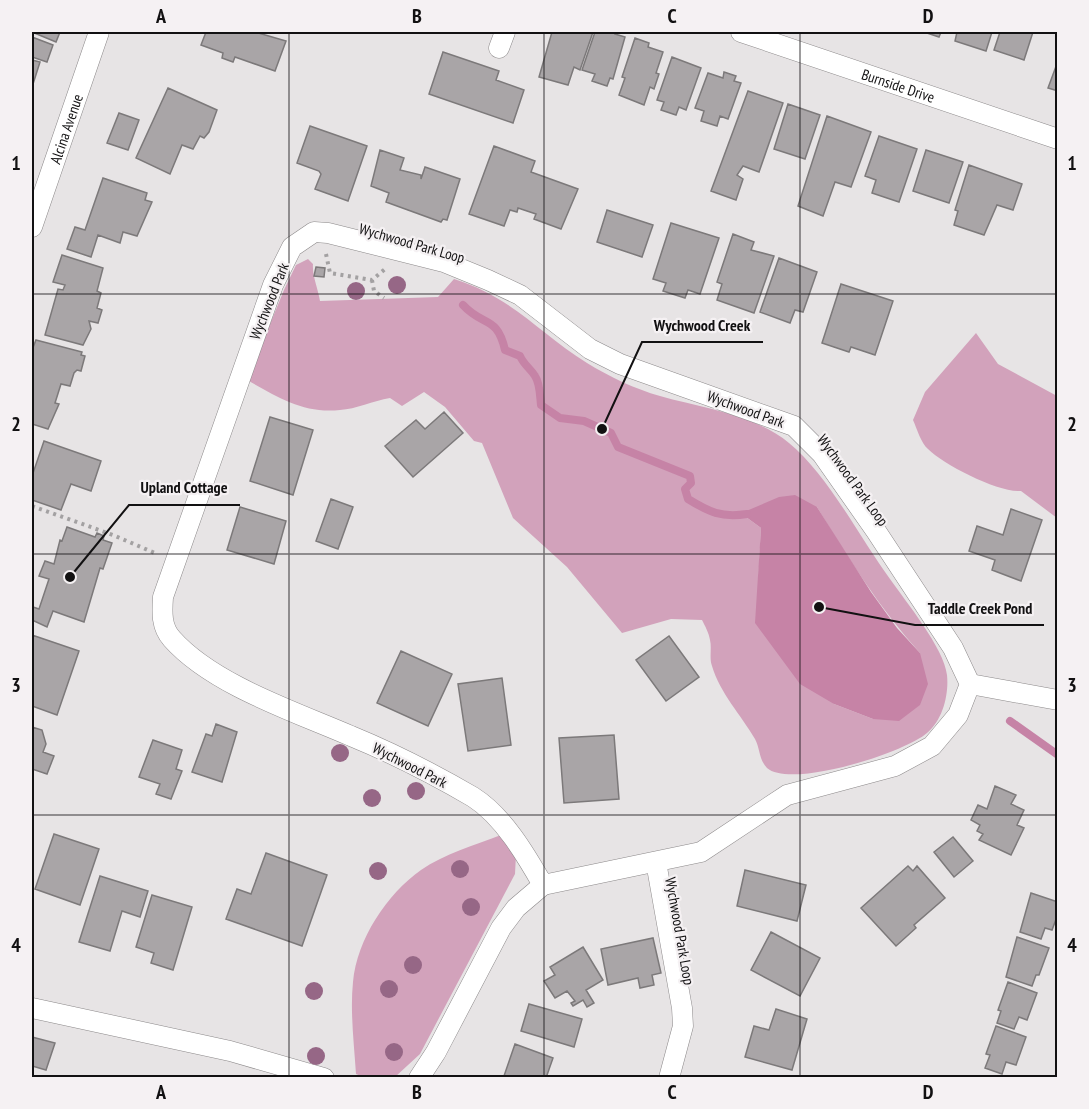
<svg xmlns="http://www.w3.org/2000/svg" width="1089" height="1109" viewBox="0 0 1089 1109" font-family="'PT Sans Narrow',sans-serif">
<style>
.green{fill:#d2a2bb;fill-rule:evenodd}
.water{fill:#c683a6}
.lines{fill:none;stroke-linecap:round;stroke-linejoin:round}
.stream{stroke:#c683a6;stroke-width:8}
.building{fill:#a9a5a7;stroke:#7c797a;stroke-width:1.5}
.street-casing{stroke:#8c898a;stroke-width:21}
.path{stroke:#a3a1a2;stroke-width:4;stroke-dasharray:3 4.5;stroke-linecap:butt}
.street{stroke:#fff;stroke-width:20}
.tree{fill:#966786}
.grid{fill:none;stroke:#121112;stroke-width:1.5;stroke-opacity:0.55}
.labels{text-anchor:middle;dominant-baseline:central;stroke-width:4.5;stroke-linejoin:round;paint-order:stroke}
.street-label{font-size:15px;fill:#121112;stroke:#f5f1f3}
.leader{fill:none;stroke:#121112;stroke-width:2}
.callout-dot{fill:#121112;stroke:#f5f1f3;stroke-width:2}
.callout-label{font-size:16px;text-anchor:middle;font-weight:bold;fill:#121112;stroke:#f5f1f3;stroke-width:4.5;stroke-linejoin:round;paint-order:stroke}
.neatline{fill:none;stroke:#121112;stroke-width:2}
.grid-label{font-size:20px;text-anchor:middle;font-weight:bold;fill:#121112}
</style>
<rect width="100%" height="100%" fill="#e7e4e5"/>
<!-- green -->
<path class="green" d="M308,259L313,264C312,276 318,288 320,301L438,297L454,279C512,297 539,333 587,363C610,377 635,389 660,396C702,408 754,414 789,443C828,475 860,538 890,579C906,602 944,648 947,675C949,694 943,720 927,733C904,753 791,789 767,768C759,760 760,748 755,739C741,715 720,693 712,666C709,658 712,648 710,640C709,633 705,626 702,620L671,619L622,633L567,567L513,518L482,443L474,441L445,407L424,392L402,406L390,398C373,401 356,409 340,410C304,414 277,397 247,380L284,290L296,265ZM817,507C848,558 880,609 920,653L873,719L834,704L758,585L761,528L746,517Z
M976,333L998,364L1057,396V518L1021,491C999,493 944,465 928,449C921,443 917,429 913,420L925,392Z
M501,835L516,854L515,874L420,1054L395,1077H363L356,1074C354,1043 350,1012 353,982C357,939 387,894 421,870C444,854 475,845 501,835Z"/>
<!-- water -->
<path class="water" d="M795,495L817,507L871,592L897,628L920,653L928,684L920,705L899,721L873,719L834,704L800,684L755,623L761,528L746,517L737,515L779,497Z"/>
<g class="lines">
<!-- stream -->
<path class="stream" d="M463,305C483,327 497,315 505,350L520,356C524,365 530,368 535,376C540,383 540,396 541,405L560,418L584,421L611,433L618,447L690,476L691,483L685,489L688,499C709,512 721,518 747,514
M1010,721L1058,755"/>
</g>
<!-- building -->
<path class="building" d="M32,32H60L56,42Z
M206,32H255L286,41L275,71L235,57L233,62L222,58L223,53L201,45Z
M552,32H593L580,70L574,67L568,85L539,77Z
M595,32H616L615,34L625,37L613,79L610,78L607,86L592,81L595,74L582,70Z
M924,32H941L939,37Z
M957,32H992L986,51L955,41Z
M1000,32H1033L1024,60L994,50Z
M32,37L53,45L47,62L32,57Z
M635,38L649,43L648,47L663,52L656,73L659,74L654,89L650,87L644,105L619,95L625,78L622,77Z
M443,52L499,71L496,80L524,90L513,123L429,94Z
M672,57L701,68L686,110L679,107L676,115L661,110L664,102L657,100Z
M32,60L40,62L33,84L32,83Z
M1058,61V91L1048,88Z
M724,72L736,76L734,81L741,83L728,119L720,116L717,126L701,121L704,111L695,108L708,73L723,78Z
M168,88L217,110L209,132L204,138L200,136L193,149L182,145L170,174L136,158Z
M748,91L783,103L759,172L743,166L737,175L743,179L736,200L711,191Z
M788,104L820,115L805,159L774,149Z
M119,113L139,120L128,150L107,143Z
M827,116L871,132L851,187L835,182L823,216L798,206Z
M310,126L367,146L348,201L315,189L321,174L319,171L297,163Z
M879,136L917,149L899,202L872,193L876,180L865,176Z
M494,146L535,161L531,172L578,189L561,229L534,219L536,214L518,208L517,212L510,210L504,226L469,214Z
M380,150L404,158L400,170L421,175V179L425,167L460,179L447,220L443,219L441,222L386,202L389,193L371,186Z
M926,150L963,162L949,203L913,191Z
M969,165L1022,184L1013,210L997,205L984,235L954,225L958,211L955,210Z
M103,178L147,193L145,200L152,202L137,236L123,232L120,243L98,235L91,257L67,249L75,227L85,230Z
M607,210L653,225L642,257L597,242Z
M671,223L719,238L700,294L688,290L685,298L663,291L666,283L653,279Z
M733,234L754,242L751,250L774,256L754,313L717,300L722,284L717,282Z
M62,255L103,268L97,291L101,293L97,308L102,310L98,323L89,321L91,329L83,345L45,335L58,289L63,290L65,285L53,282Z
M779,258L817,272L803,312L795,310L790,323L760,312Z
M316,267L325,268L324,277L314,276Z
M841,284L893,301L875,355L851,347L849,352L822,343Z
M36,340L82,352L81,355L85,356L81,371L77,370L74,373L70,386L61,384L55,403L59,404L48,429L32,424V350Z
M444,412L463,433L413,477L385,446L416,420L425,429Z
M270,417L313,430L293,495L250,481Z
M44,441L101,461L91,491L71,484L61,510L32,500V476Z
M331,499L353,507L338,549L316,541Z
M240,507L286,521L274,564L227,550Z
M1011,509L1042,520L1021,581L992,570L995,560L969,551L977,526L1003,535Z
M67,527L95,537L97,533L104,536L103,540L112,543L103,569L100,568L84,622L53,611L47,627L32,620V612L33,607L39,609L49,579L39,576L45,561L54,564L60,540L62,541Z
M32,635L79,651L57,715L32,706Z
M669,636L699,677L666,701L636,660Z
M401,651L452,674L428,726L377,703Z
M502,678L511,745L468,751L458,684Z
M216,724L237,732L222,782L192,772L206,734L212,736Z
M32,727L42,730L46,744L43,752L54,756L47,774L32,769Z
M614,735L619,799L564,803L559,738Z
M153,740L182,750L176,769L182,771L171,799L156,794L160,784L139,777Z
M995,786L1016,795L1011,804L1024,810L1017,825L1024,828L1011,855L979,840L983,834L977,831L980,825L971,820L978,805L987,809Z
M54,834L99,849L80,905L35,889Z
M953,837L973,861L954,877L934,852Z
M266,853L327,875L302,946L226,919L237,889L251,894Z
M908,866L913,871L917,866L945,898L914,925L916,928L896,946L861,908Z
M745,870L806,885L797,921L737,906Z
M100,876L148,891L140,917L122,911L110,951L79,942Z
M1031,893L1058,902V914L1052,930L1045,928L1041,939L1020,932Z
M152,895L192,907L173,970L151,963L154,953L136,947Z
M771,932L820,958L800,996L751,970Z
M1017,937L1049,948L1039,975H1036L1032,986L1006,977Z
M653,938L661,973L652,975L654,985L640,988L638,978L608,985L601,949Z
M583,947L603,980L586,990L594,1003L587,1007L583,1000L573,1006L571,1003L575,1001L567,991L555,998L544,981L555,975L550,967Z
M1008,982L1037,993L1027,1020L1019,1017L1014,1029L997,1023L1001,1011L998,1010Z
M529,1004L582,1019L574,1047L521,1031Z
M776,1009L807,1019L792,1070L745,1057L754,1026L769,1030Z
M996,1026L1026,1037L1016,1065L1006,1062L1002,1074L985,1068L990,1055L986,1054Z
M32,1037L55,1043L46,1070L32,1066Z
M515,1044L553,1058L546,1078L504,1076Z"/>
<g class="lines">
<defs>
<g id="street">
<path id="s1" d="M741,32L1058,139"/>
<path d="M499,48L505,32"/>
<path id="s2" d="M32,227L99,32"/>
<path d="M314,232L328,233L444,262L488,280L520,295L590,349L620,364L794,426L822,454L876,531L953,648L970,684L958,715L932,746L895,766L787,795L701,852L543,885C526,855 503,816 473,797C437,776 390,752 351,736C296,712 213,685 172,639C161,627 162,612 163,597L273,285L292,247Z"/>
<path d="M970,684L1058,700"/>
<path d="M656,862L682,1008L683,1026L669,1078"/>
<path d="M32,1008L230,1051L324,1078"/>
<path d="M419,1078L436,1052L501,928L516,908L543,885"/>
</g>
</defs>
<!-- street casing -->
<use href="#street" class="street-casing"/>
<!-- path -->
<path class="path" d="M326,254L330,273L372,280L385,269
M372,280L374,291L384,298
M32,506L113,535L157,554"/>
<!-- street -->
<use href="#street" class="street"/>
</g>
<!-- trees -->
<g class="tree">
<circle cx="397" cy="285" r="9"/>
<circle cx="356" cy="291" r="9"/>
<circle cx="340" cy="753" r="9"/>
<circle cx="416" cy="791" r="9"/>
<circle cx="372" cy="798" r="9"/>
<circle cx="460" cy="869" r="9"/>
<circle cx="378" cy="871" r="9"/>
<circle cx="471" cy="907" r="9"/>
<circle cx="413" cy="965" r="9"/>
<circle cx="389" cy="989" r="9"/>
<circle cx="314" cy="991" r="9"/>
<circle cx="394" cy="1052" r="9"/>
<circle cx="316" cy="1056" r="9"/>
</g>
<!-- grid -->
<path class="grid" d="M289,32V1078M544,32V1078M800,32V1078M32,294H1058M32,554H1058M32,815H1058"/>
<g class="labels">
<!-- street labels -->
<g class="street-label">
<text stroke="none"><textPath href="#s1" startOffset="166">Burnside Drive</textPath></text>
<text stroke="none"><textPath href="#s2" startOffset="104">Alcina Avenue</textPath></text>
<text transform="translate(412 243) rotate(16)">Wychwood Park Loop</text>
<text transform="translate(269 301) rotate(-68)">Wychwood Park</text>
<text transform="translate(746 409) rotate(20)">Wychwood Park</text>
<text transform="translate(853 480) rotate(54)">Wychwood Park Loop</text>
<text transform="translate(410 765) rotate(27)">Wychwood Park</text>
<text transform="translate(680 931) rotate(80)">Wychwood Park Loop</text>
</g>
</g>
<!-- callouts -->
<path class="leader" d="M602 429L642 342H763M70 577L129 505H240M819 607L915 625H1044"/>
<g class="callout-dot">
<circle cx="602" cy="429" r="6"/>
<circle cx="70" cy="577" r="6"/>
<circle cx="819" cy="607" r="6"/>
</g>
<g class="callout-label">
<text x="702" y="331">Wychwood Creek</text>
<text x="184" y="493">Upland Cottage</text>
<text x="980" y="614">Taddle Creek Pond</text>
</g>
<!-- border -->
<rect width="1089" height="1109" fill="none" stroke="#f5f1f3" stroke-width="66"/>
<rect x="33" y="33" width="1023" height="1043" class="neatline"/>
<g class="grid-label">
<text x="161" y="23">A</text>
<text x="417" y="23">B</text>
<text x="672" y="23">C</text>
<text x="928" y="23">D</text>
<text x="16" y="170">1</text>
<text x="1072" y="170">1</text>
<text x="16" y="431">2</text>
<text x="1072" y="431">2</text>
<text x="16" y="692">3</text>
<text x="1072" y="692">3</text>
<text x="16" y="952">4</text>
<text x="1072" y="952">4</text>
<text x="161" y="1099">A</text>
<text x="417" y="1099">B</text>
<text x="672" y="1099">C</text>
<text x="928" y="1099">D</text>
</g>
</svg>
